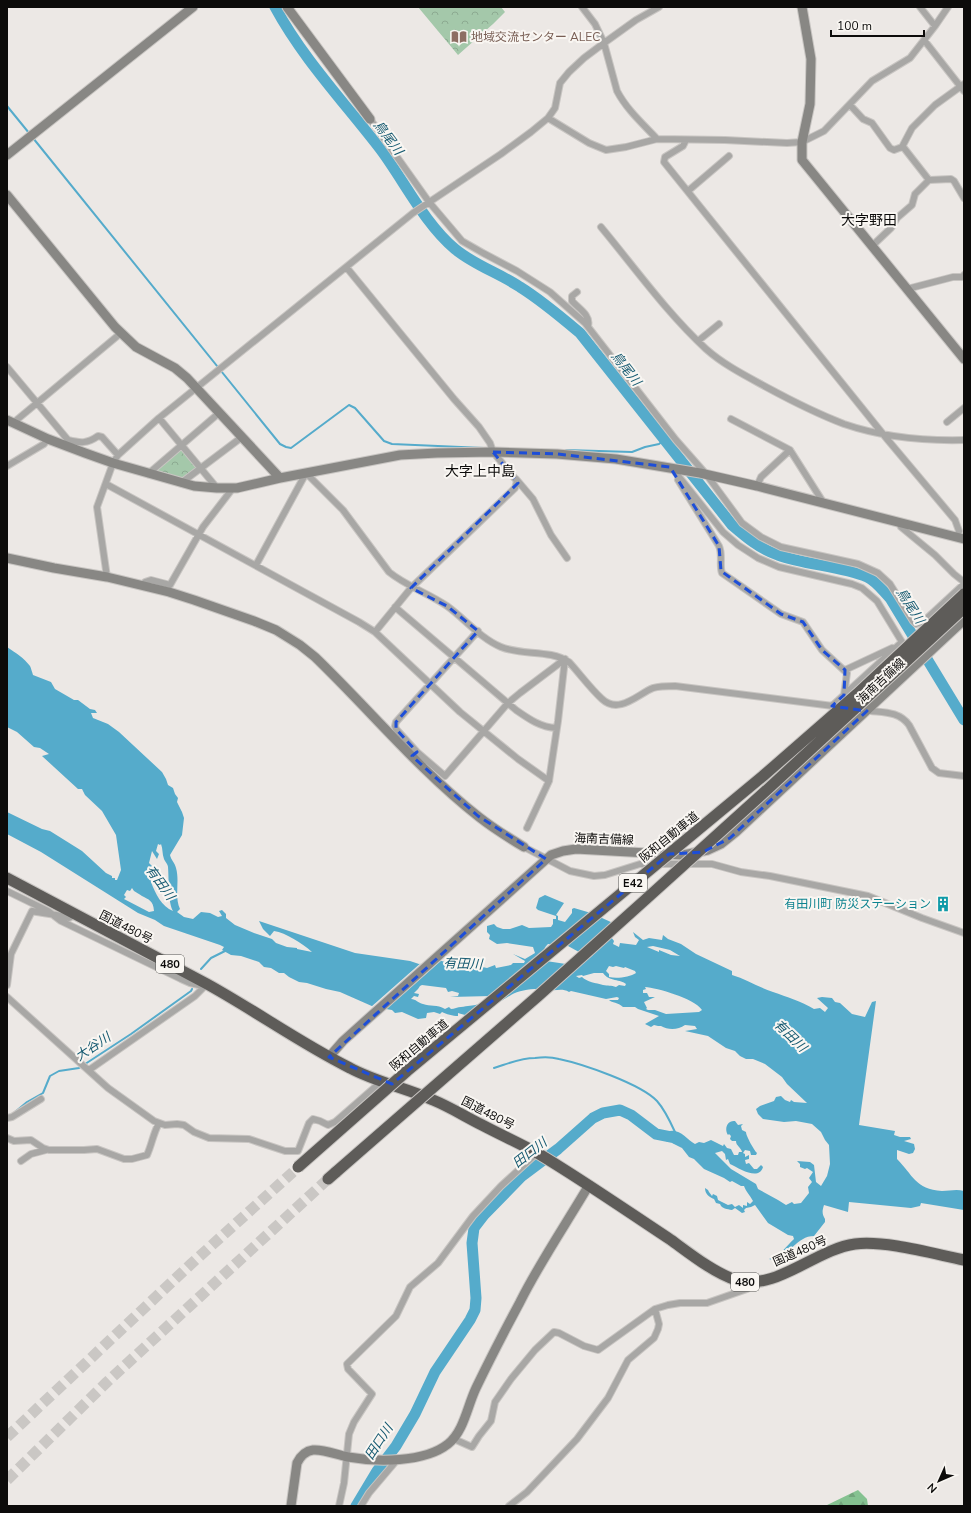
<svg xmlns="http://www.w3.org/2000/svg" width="971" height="1513" viewBox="0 0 971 1513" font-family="'Nunito Sans','Noto Sans JP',sans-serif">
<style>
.forest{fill:url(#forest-firs)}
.park{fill:url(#park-crowns)}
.water{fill:#55abcb;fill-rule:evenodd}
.pier{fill:#ece8e5}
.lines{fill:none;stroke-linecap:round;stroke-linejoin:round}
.stream{stroke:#55abcb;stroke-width:2}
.river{stroke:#55abcb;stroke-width:11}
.highway-tunnel{stroke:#cac7c4;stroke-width:11;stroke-dasharray:11 5.5;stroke-linecap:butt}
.street-casing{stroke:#c8c5c2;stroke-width:8}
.secondary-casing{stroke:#c8c5c2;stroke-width:11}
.highway-casing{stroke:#c8c5c2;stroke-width:13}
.street{stroke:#a8a7a5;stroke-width:6}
.secondary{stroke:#888784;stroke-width:9}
.highway{stroke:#5e5c59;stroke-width:11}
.highway-bridge-casing{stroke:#c8c5c2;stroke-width:13;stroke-linecap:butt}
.highway-bridge{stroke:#5e5c59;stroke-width:11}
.marked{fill:none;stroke:#1d4ed8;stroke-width:3;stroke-dasharray:8 5;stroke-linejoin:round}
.labels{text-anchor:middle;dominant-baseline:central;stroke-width:4;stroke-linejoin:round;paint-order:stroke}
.shield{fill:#f9f6f2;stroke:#535250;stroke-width:1}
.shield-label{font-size:11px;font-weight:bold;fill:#0c0b0a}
.education-label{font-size:12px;fill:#785e54;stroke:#f9f6f2;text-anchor:start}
.street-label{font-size:12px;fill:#0c0b0a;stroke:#f9f6f2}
.culture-label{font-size:12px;fill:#0d838f;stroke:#f9f6f2;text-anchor:end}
.water-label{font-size:13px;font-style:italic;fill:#165a71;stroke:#f9f6f2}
.quarter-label{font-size:14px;fill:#0c0b0a;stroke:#f9f6f2}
</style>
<defs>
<pattern id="forest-firs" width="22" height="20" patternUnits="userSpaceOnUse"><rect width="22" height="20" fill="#85c291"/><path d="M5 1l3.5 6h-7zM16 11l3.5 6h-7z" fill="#72a57c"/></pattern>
<pattern id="park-crowns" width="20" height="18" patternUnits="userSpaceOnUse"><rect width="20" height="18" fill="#a4c8aa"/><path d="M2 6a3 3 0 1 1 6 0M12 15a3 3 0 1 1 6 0" fill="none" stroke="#8caa91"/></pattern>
</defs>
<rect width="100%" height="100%" fill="#ece8e5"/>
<!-- forest -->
<path class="forest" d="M858,1490L867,1499L868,1506H825Z"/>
<!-- park -->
<path class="park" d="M418,7H501L505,12L493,24L458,55Z
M181,447L198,468L181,481L152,473Z"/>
<!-- water -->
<path class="water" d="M7,647C16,653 24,658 30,666C31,668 32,672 33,675L51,682L55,689L74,700H78L90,709L95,710L97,713H91L93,718L108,724L119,732L162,772L166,779L168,785L173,788L175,794L178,798L177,802L182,812L184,818L182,835L170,855C171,860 175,863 176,868C180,882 174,896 180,909L177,912L184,917L193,919L201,912L210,913L218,917L222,916L219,911L222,910L226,914V918L235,925L254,933L272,939L276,943L287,947L297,948V949L312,952C302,943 286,933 274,931L270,936L263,929L259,921L355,953L410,961L419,964L438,960L456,965L460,969L478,966L487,968L495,965L496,968L511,965L513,963H524L525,961L513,954L525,959L535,953L533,947L507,943L497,944L489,939L490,935L487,932V926L494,924L497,927L503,929H510L522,925L529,928L551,927L553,924V919H556V916L538,910L536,908L539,898L545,895L564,903L556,915L558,916V920L565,922L572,913V909L574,908L591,913L613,923L611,937L614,941L613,944L619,947L620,943L636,945L639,940L635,937L633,932L643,940L649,938L662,940L663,935L668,939L681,944L696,954L732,971V975C746,979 758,987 773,992C787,997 801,1001 814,1009L820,1008L825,1012L828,1008L817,998L822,997L832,998L835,1002L840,1003L852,1014L865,1017L872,1002L876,1001L859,1125L895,1131L894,1135L900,1137H910L911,1139L904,1141L914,1144L915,1149L913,1153L909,1154L897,1150V1159C913,1175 915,1189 942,1191C950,1191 956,1189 964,1191V1210L921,1203L920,1206L911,1208L849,1202L848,1212L824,1205C822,1211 822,1214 825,1219V1222L814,1236C797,1236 789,1256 773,1260L769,1259C781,1256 786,1246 794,1239L793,1236L788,1235L768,1223L755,1205L751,1207L746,1208L744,1210L745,1212L742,1213L735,1208L732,1210C727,1209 722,1209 720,1204L716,1203L714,1199C709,1197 705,1194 705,1188L708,1190L709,1192L712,1196L713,1194L717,1196L718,1200L728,1205L732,1204L735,1207L739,1205L743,1208V1205L747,1206V1202L750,1204L753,1201C750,1195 746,1192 744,1186H741L732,1181L730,1182L724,1178L704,1169L694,1159L689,1157L682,1148L672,1143L673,1140H671L668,1142L660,1138C662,1134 663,1134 667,1132C679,1127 686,1139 695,1144L699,1142L704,1143L711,1140L723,1146L724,1144L727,1148L731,1149L734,1155H738L739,1152H742C741,1147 736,1146 736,1141H732L730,1139L731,1136L729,1134L728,1135C724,1129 727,1120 735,1121L738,1125L743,1124L741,1126L742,1130L746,1132C746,1136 754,1150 757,1153L756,1155H751L750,1151L745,1150L743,1153L745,1154V1157L749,1155V1159L745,1160L746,1164L749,1163L754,1169H757L761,1165L763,1167C759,1181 740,1169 730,1164L728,1159L726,1160L725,1154L722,1151L715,1153L731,1169L756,1184L758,1189L778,1200L786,1205L792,1202L794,1204L801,1203L809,1193L808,1187L812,1182L809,1178L813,1172L807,1168L805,1169L800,1167V1164L797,1161L810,1162L814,1165L816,1182L821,1186L827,1176L830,1164L829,1145L825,1140L821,1132L812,1124L796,1121L784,1122L763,1119L758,1114L756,1109L760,1106L774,1101L776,1097L781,1096L785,1100L790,1102L791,1100L794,1102L807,1103L787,1084L782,1077L765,1064L753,1059H746L740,1056L735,1051L726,1048L708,1036L685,1031L697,1029L695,1026L685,1025C678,1030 668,1030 661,1026H658L654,1025L651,1027L645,1024L659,1016L638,1009L635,1007H623C618,1002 612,1003 609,1000H618L619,998L617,997L606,999L571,991L569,992C562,988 557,991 550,990C538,988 521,989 511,995C499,1002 486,1012 473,1015C468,1017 462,1014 458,1013V1016C453,1016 446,1014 442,1012L440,1014L434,1012L427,1013L426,1018L418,1019L402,1012L395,1013L392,1010L374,1007L340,992L326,989L307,983L299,982L289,977L284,973H279L271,968L264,967L259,962L241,956L231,955L222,950L224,947L220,945L164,926L155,920L138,913L41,852L7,834V812L42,829L50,831L82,851L106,873L112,876V878H115V880H117L121,870L116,835L102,811L85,795L82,789H78L42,756L49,754L40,748L34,747L17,732L7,727ZM158,844L160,845L161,844C163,849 162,854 164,859C165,862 168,864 168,867C169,879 168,903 173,911C162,907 155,893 151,882L153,877L151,867L152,866L149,863L152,851L157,859L159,854L156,851ZM132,888L134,891C136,892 139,894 142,896C149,900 153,900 154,911L149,912L124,899L126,897L124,895L127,890L130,891ZM548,944L568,946L579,952L593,955L588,959L582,958L566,964L546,961C544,954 542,949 548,944ZM653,946L670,950L680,956L671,955L659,950V952L647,947ZM609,966L613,967L616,966L624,968L625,967L635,971L636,973C630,977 617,979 609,977V974L606,971ZM594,973H603C609,982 621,979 626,984L625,986L619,985L616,987C611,985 608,986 603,985C596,983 587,982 582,977L579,978L576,976L582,975L583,976ZM422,985L446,988L448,992L452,991L459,993L458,996L450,997L491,996C480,1006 475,1005 461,1007C458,1007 454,1009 451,1009L449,1007L445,1009C437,1004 430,1007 423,1004C418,1003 416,999 411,999L414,996L418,997L419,994L414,993L418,989L420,986ZM645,987C657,988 694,998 702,1010L699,1012L666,1014L655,1010H648L646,1009L647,1008L644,1002L655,997H649L647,993H643V990L646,989Z"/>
<!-- pier -->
<path class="pier" d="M437,958L443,959L384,1011L371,1007L422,962Z"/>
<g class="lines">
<!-- stream -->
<path class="stream" d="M7,106L29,133
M33,138L280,444L286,447L291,448L349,405L355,408L384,441L392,444L484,448
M566,450L632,452L645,447L659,444L664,440
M201,969L211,958L225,951
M494,1068C507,1064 520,1058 535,1058C542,1057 552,1057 559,1059C583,1064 641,1084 657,1101C665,1110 670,1121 675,1132
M15,1112L27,1102L43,1093L50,1076L59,1071L79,1068L131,1034L191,991L192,989"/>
<!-- river -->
<path class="river" d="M275,7C303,59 345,103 381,150C404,181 425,224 455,249C474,265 499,273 520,287C541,300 561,317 580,333L732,525C746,537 760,549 778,555C805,565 841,566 867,577C876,581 883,591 890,598L964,720
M356,1506L377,1471L396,1446L415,1414L435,1372L470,1320L475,1310L476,1298L472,1243L474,1228L484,1215L522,1176L558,1149L593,1118L603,1113L620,1110L631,1115L656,1134L676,1138"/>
<!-- highway-tunnel -->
<path class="highway-tunnel" d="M7,1437L191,1264L293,1172
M7,1480L107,1382L328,1179"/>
<defs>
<path id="street" d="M582,7L595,24L604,43L617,91C627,110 643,124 657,139
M920,7L935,26
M924,40L964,91
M850,105L863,119L872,123L890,148L894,150L902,147L904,148L929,180L951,179L954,181L964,198
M548,118L589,143L606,150L626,147L657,139L725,140L787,143L802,142L824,131L872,81L910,58L935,26L948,7
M370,119L429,202L462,241L483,253L517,271L550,292L585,323L676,440L706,474L742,523L761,537L781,547L858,564L878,573L890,584L913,621L916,624L924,621L964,584
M686,140L683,146L665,157L664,162L887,439L955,520L959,531L957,537
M902,147L912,128L935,105L964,84
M688,191L729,156
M601,227C635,268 667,313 706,349C724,365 746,376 768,388C792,401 818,414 844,424C882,437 924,441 964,440
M872,246L891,228L897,218L912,205L915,194L929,180
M347,268L454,399L479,427L490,443L493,452L517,481L515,488L411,588L375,632
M907,289L953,277H962L964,275
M577,292L572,296V301C578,308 591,315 588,326
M698,341L719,324
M7,367L68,440
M159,418L217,488
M731,419L790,450L823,502
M947,422L964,408
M13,423L121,333
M67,442L68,440C80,443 87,444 98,436L102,437L118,455
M7,466L44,444L48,439
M672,468L723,532L738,545L758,558L779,567L852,584L862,588L877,601L902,642L832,706
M148,474L219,413
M516,479L533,499L551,535L567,558
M678,480L719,546C723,555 719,566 722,573L781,614L803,622L822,650L847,673L844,695
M181,483L242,437
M106,484L359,622L375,632L460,712L518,759L549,781
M757,486L761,477L790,450
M899,522L901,527L935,555L954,574L964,582
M256,565L306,473L343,510L389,572C406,586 428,593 447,606C465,619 480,638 501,647C523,656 549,649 569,662C580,674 590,688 602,699C619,715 638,694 653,688C660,686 668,686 675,686L841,707
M107,577L97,507L113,463L118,455L159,418L413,213L501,154L531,132L548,118L555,108L560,83L569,72L584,58L604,43L636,20L659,7
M144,586L145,582L151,580L170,585L203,527L233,488
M395,607L516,710C529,719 540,727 556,728
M845,670L892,648
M864,710C881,713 898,710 909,725L932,768L939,773L964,776
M417,752L396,729L395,726L396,722L478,631
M412,756L417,752L445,776L508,703L520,693L565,659
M527,828L549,781L558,721L565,659
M524,847L570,871L594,876L605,875L640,864H712L741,872L770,876L868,896L922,918L964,933
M7,891L48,911L61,921L181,979L190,983L203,986
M7,985L11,954L32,911C45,914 57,914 69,918L74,915
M7,997L108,1088L154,1121L165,1125L177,1124L184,1125L194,1132L209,1138L249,1139L285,1151H298L309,1123L313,1119L320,1121L328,1125L335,1122L382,1081
M89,1070L195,996L206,985
M7,1118L12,1117L41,1099
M7,1138L14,1141L31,1140L43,1148L49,1150H84L97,1149L124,1159H132L147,1155C152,1144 153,1134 159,1123
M21,1161L31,1154L46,1150
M454,1439L472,1447L479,1436L491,1421L495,1402L511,1379L535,1350L554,1332L559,1333L584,1346L598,1350L655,1309L668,1305L680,1303H707L747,1289L751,1283
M339,1506L344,1483L349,1434L354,1422L372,1394L348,1369L347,1364L396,1316L410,1287L438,1263L473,1216L501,1186L537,1153
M361,1506L369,1493L397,1460
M509,1506L527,1492L577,1439L608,1398L628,1360L654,1338L658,1329L659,1324L655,1309"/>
<path id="secondary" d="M287,7L370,119
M802,7L811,59L810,104L802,142V160L964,359
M7,155L193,7
M7,195L115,327L136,347L175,368L187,378L280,478
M7,420L48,439L85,453L113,463L194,486L217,488H237L280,478L400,455L437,453L493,452L557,454L616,459L700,473L757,486L964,539
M7,558L54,568L107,577L169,592L194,600L254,621L276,630L300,645L315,657C370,710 419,770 479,817C493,828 509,838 524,847
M329,1057L343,1041L551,855L563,851L576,849L683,855L708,850L721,844L736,832L964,620
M291,1506L297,1463C300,1457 305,1451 313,1450C324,1449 337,1455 348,1457C376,1462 424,1463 448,1444C464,1431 467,1407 476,1388C490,1359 505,1330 520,1302C540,1262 566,1224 589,1185"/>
<path id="highway" d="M7,878L207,984C256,1011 300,1043 350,1068C376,1082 406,1088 433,1100C450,1107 466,1117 482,1125C501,1135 521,1144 539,1154C584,1181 627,1211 671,1240C689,1253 714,1273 736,1280C775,1292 816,1249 855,1244C885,1240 934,1254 964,1260
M328,1179L336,1172"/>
</defs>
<!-- street casing -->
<use href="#street" class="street-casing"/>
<!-- secondary casing -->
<use href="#secondary" class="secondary-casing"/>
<!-- highway casing -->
<use href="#highway" class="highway-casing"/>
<!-- street -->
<use href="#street" class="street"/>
<!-- secondary -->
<use href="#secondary" class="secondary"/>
<!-- highway -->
<use href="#highway" class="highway"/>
<defs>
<path id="highway-bridge" d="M298,1167L407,1071L763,776L857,694L964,594
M336,1172L538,996L645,900L769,788L964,608"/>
</defs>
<!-- highway-bridge casing -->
<use href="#highway-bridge" class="highway-bridge-casing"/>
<!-- highway-bridge -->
<use href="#highway-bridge" class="highway-bridge"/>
</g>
<!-- marked area -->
<path class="marked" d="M493,452L557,454L670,467L719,546L721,571L781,614L803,622L822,650L845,670L844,695L832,706L867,711L730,838L703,852L669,854L392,1084L329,1057L546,859L478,816L412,756L417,752L396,729V722L478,631L447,606L411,588L518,483Z"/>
<!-- icons -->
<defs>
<symbol id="library-bare" viewBox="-9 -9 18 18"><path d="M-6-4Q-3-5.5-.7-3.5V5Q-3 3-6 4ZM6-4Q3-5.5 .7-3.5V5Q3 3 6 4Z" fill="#8d6e63" stroke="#f9f6f2" stroke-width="2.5" paint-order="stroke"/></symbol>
<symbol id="building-bare" viewBox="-9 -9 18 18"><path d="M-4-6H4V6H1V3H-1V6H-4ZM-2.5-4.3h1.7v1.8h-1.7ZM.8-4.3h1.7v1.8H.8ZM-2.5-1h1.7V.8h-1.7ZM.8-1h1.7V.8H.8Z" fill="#0f9aa8" stroke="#f9f6f2" stroke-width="2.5" paint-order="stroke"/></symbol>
</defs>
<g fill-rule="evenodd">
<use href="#library-bare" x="448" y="26" width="22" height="22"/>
<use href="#building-bare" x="932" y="893" width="22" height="22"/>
</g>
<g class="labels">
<!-- shield labels -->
<g class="shield">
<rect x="619" y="874" width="28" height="18" rx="3"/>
<rect x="156" y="955" width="28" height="18" rx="3"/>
<rect x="731" y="1273" width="28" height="18" rx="3"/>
</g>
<g class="shield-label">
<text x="633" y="883">E42</text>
<text x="170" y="964">480</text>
<text x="745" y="1282">480</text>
</g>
<!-- education labels -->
<g class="education-label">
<text x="471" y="37">地域交流センター ALEC</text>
</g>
<!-- street labels -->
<g class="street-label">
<text transform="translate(881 681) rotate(-43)">海南吉備線</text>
<text transform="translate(669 837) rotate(-39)">阪和自動車道</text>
<text transform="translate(604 839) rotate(2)">海南吉備線</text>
<text transform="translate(126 927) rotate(27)">国道480号</text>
<text transform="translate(419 1045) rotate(-40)">阪和自動車道</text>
<text transform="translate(488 1113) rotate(27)">国道480号</text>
<text transform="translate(800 1251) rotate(-24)">国道480号</text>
</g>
<!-- culture labels -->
<g class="culture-label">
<text x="931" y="904">有田川町 防災ステーション</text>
</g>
<!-- water labels -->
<g class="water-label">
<text transform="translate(388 138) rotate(53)">鳥尾川</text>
<text transform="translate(626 369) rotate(52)">鳥尾川</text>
<text transform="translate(910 606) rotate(57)">鳥尾川</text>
<text transform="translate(160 883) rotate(54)">有田川</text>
<text transform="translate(463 964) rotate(2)">有田川</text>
<text transform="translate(790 1036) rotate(44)">有田川</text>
<text transform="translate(93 1047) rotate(-34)">大谷川</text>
<text transform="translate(530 1153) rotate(-38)">田口川</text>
<text transform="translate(379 1442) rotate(-57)">田口川</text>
</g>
<!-- quarter labels -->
<g class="quarter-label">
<text x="869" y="220">大字野田</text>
<text x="480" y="471">大字上中島</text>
</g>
</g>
<!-- border -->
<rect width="971" height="1513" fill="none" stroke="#0c0b0a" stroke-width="16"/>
<!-- north arrow -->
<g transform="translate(939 1481) rotate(225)" stroke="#f9f6f2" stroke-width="3" paint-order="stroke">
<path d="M0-3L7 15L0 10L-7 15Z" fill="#0c0b0a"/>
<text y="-6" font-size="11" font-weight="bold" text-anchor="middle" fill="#0c0b0a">N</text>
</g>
<!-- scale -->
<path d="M831 30v6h93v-6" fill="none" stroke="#0c0b0a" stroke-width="2"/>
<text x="837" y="30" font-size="12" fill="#0c0b0a" stroke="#f9f6f2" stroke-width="3" paint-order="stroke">100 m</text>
</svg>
